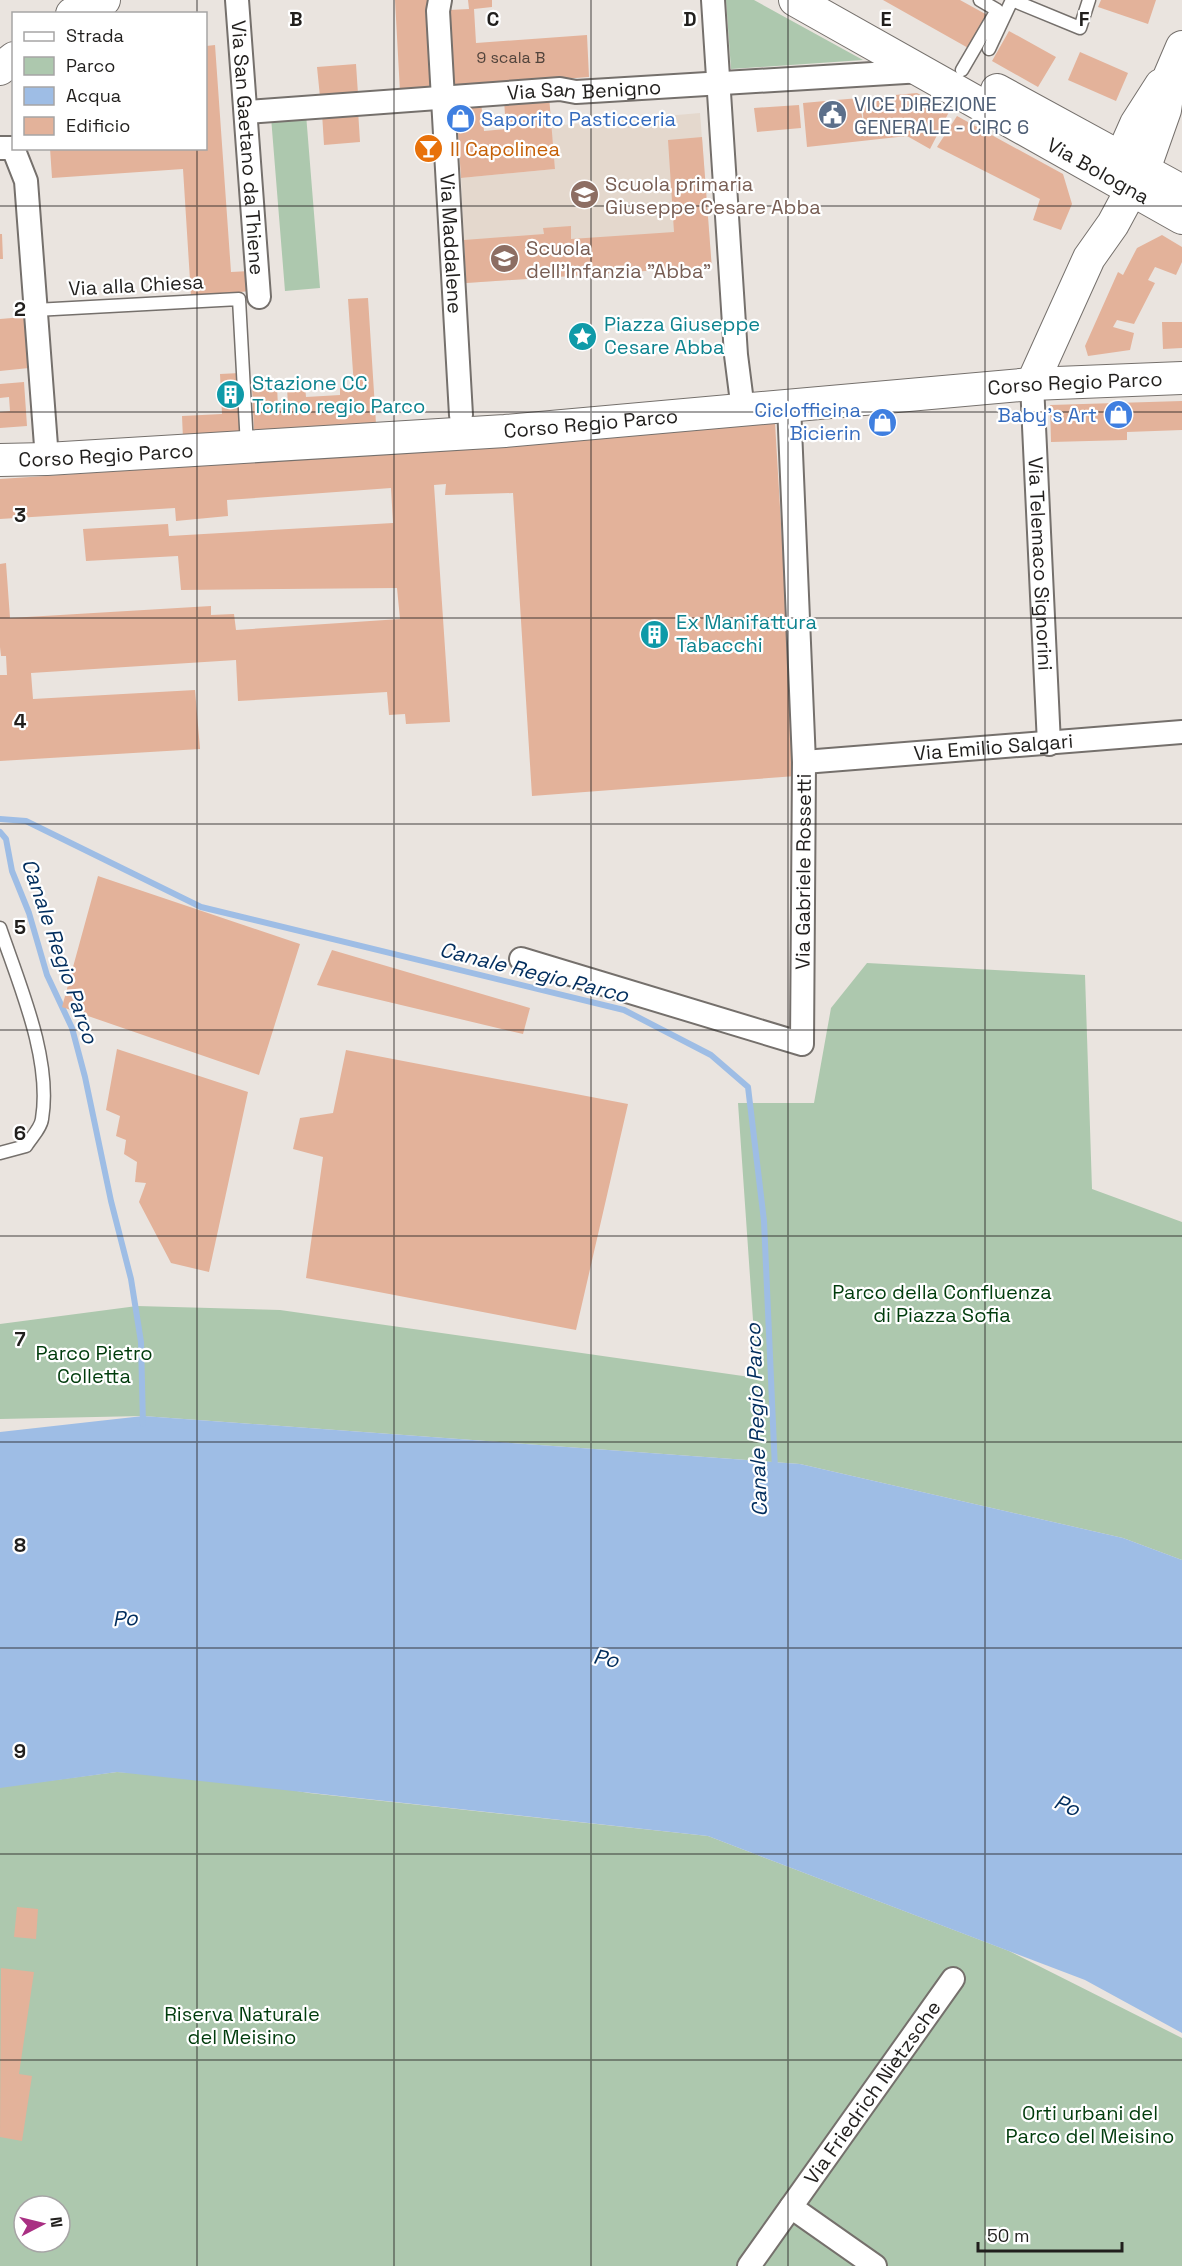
<svg xmlns="http://www.w3.org/2000/svg" width="1182" height="2266" viewBox="0 0 1182 2266" font-family="'Space Grotesk',sans-serif">
<style>
.built{fill:#e4d8cd}
.green{fill:#adc8ae;fill-rule:evenodd}
.water{fill:#9ebde5}
.lines{fill:none;stroke-linecap:round;stroke-linejoin:round}
.stream{stroke:#9ebde5;stroke-width:6}
.building{fill:#e3b29a}
.lane-casing{stroke:#75706c;stroke-width:15}
.street-casing{stroke:#75706c;stroke-width:26}
.secondary-casing{stroke:#75706c;stroke-width:34}
.lane{stroke:#fff;stroke-width:12}
.street{stroke:#fff;stroke-width:22}
.secondary{stroke:#fff;stroke-width:32}
.grid{fill:none;stroke:#211f1d;stroke-width:1.5;stroke-opacity:0.55}
.labels{text-anchor:middle;dominant-baseline:central;stroke-width:4.5;stroke-linejoin:round;paint-order:stroke}
.number-label{font-size:16px;fill:#52443c}
.street-label{font-size:20px;fill:#211f1d;stroke:#fff}
.service-label{font-size:20px;fill:#4e5e75;stroke:#fff;text-anchor:start}
.shop-label{font-size:20px;fill:#366cbe;stroke:#fff;text-anchor:end}
.food-label{font-size:20px;fill:#c56008;stroke:#fff;text-anchor:start}
.education-label{font-size:20px;fill:#785e54;stroke:#fff;text-anchor:start}
.culture-label{font-size:20px;fill:#0d838f;stroke:#fff;text-anchor:start}
.park-label{font-size:20px;fill:#003c0c;stroke:#fff}
.water-label{font-size:21px;font-style:italic;fill:#012d5d;stroke:#fff}
.grid-label{font-size:20px;text-anchor:middle;font-weight:bold;fill:#211f1d;stroke:#fff;stroke-width:4.5;stroke-linejoin:round;paint-order:stroke}
</style>
<rect width="100%" height="100%" fill="#eae4df"/>
<!-- built -->
<path class="built" d="M700,113L712,270L676,272L675,269L466,283L461,178L555,169L551,126Z"/>
<!-- green -->
<path class="green" d="M726,0H754L863,60L731,69Z
M306,114L320,288L285,291L271,117Z
M867,963L1085,975L1092,1189L1182,1222V1560L1123,1538L800,1464L143,1416L0,1419V1324L137,1306L280,1310L757,1378L738,1103H814L831,1008Z
M117,1772L219,1778L309,1793L708,1836L1009,1951L1182,2038V2266H0V1787ZM24,2206H60V2242H24Z"/>
<!-- water -->
<path class="water" d="M143,1416L800,1464L1123,1538L1182,1560V2033L1085,1980L708,1836L117,1772L0,1788V1432Z"/>
<g class="lines">
<!-- stream -->
<path class="stream" d="M0,819L26,821L201,907L624,1010L711,1055L748,1087L764,1221L775,1469
M0,832L6,839L12,871L29,913L47,975L72,1028L85,1077L111,1201L131,1279L141,1342L143,1424"/>
</g>
<!-- building -->
<path class="building" d="M395,0H428L434,90L400,92Z
M468,0H492V7L474,9L476,43L587,35L589,77L454,87L449,10L469,9Z
M883,0H960L989,16L970,49Z
M1101,0H1156L1148,24L1098,7Z
M1009,31L1056,57L1038,87L992,61Z
M215,45L231,272L250,271L252,291L191,296L183,169L52,178L50,148H206V46Z
M1080,52L1128,73L1116,101L1068,80Z
M356,64L358,94L320,97L317,67Z
M917,93L950,110L930,149L907,136L807,147L803,103L859,98L864,129L862,98Z
M549,96L555,169L461,178L456,103L481,102L484,131L506,129L504,100Z
M799,105L801,128L757,132L754,108Z
M358,110L360,142L324,145L322,113Z
M957,116L1063,174L1072,204L1061,230L1033,220L1040,199L937,147Z
M702,137L712,270L676,272L675,269L466,283L464,240L544,234L543,228L571,226V239L674,232L668,140Z
M0,234H2L3,259H0Z
M1162,235L1182,247V262L1176,275L1155,267L1148,280L1155,283L1134,324L1117,320L1113,327L1134,333L1130,350L1088,356L1085,346L1118,272L1123,275L1137,248Z
M368,298L376,424L254,432L252,387L277,385L278,408L288,407L287,387L305,386L306,397L340,395V388L354,387L348,299Z
M24,317L29,368L0,371V319Z
M1162,322H1182V348L1163,349Z
M240,373L243,436L183,439L182,416L222,414L220,374Z
M24,382L27,426L0,428V412L10,411L9,397L0,398V384Z
M1182,401V430L1127,432V440L1051,442L1050,405Z
M775,423L796,776L532,796L513,493L445,495L446,484L434,485L450,722L406,724L405,714L389,715L387,692L238,701L236,660L31,673L33,699L195,690L200,749L0,761V675H7L6,656H1L0,647V564L6,563L10,618L211,606V615L234,614L236,630L400,619L397,588L181,590L178,556L86,561L83,529L168,524L169,536L393,523L391,488L227,500L228,516L176,521L175,508L0,519V479L509,445Z
M98,876L300,944L259,1075L62,1007Z
M332,950L530,1008L523,1034L317,985Z
M117,1049L248,1092L209,1272L171,1263L139,1202L146,1183L135,1182L137,1162L124,1154L126,1140L116,1136L120,1116L106,1110Z
M346,1050L628,1104L576,1330L306,1278L323,1157L293,1149L300,1118L333,1113Z
M17,1907L38,1909L36,1939L14,1937Z
M1,1968L34,1972L19,2074L32,2076L22,2141L0,2137Z"/>
<g class="lines">
<defs>
<path id="lane" d="M1012,0L1080,28L1089,0
M989,49L1012,0
M962,70L997,10L980,0
M35,310L239,299L247,446
M0,928C19,984 52,1059 42,1119C41,1128 31,1138 26,1146L0,1153"/>
<g id="street">
<path id="s1" d="M237,0L259,297"/>
<path id="s2" d="M440,0L438,11L461,415"/>
<path d="M713,0L736,355L743,410"/>
<path id="s3" d="M246,112L560,89L576,92L922,71"/>
<path d="M0,148H13L26,181L47,459"/>
<path id="s4" d="M1032,384L1049,744"/>
<path id="s5" d="M804,762L1182,732"/>
<path id="s6" d="M521,959L802,1044L804,762L789,405"/>
<path d="M791,2207L875,2266"/>
<path id="s7" d="M749,2266L953,1979"/>
</g>
<g id="secondary">
<path id="s8" d="M795,0L1182,218"/>
<path d="M72,14L104,0"/>
<path d="M0,69L14,58"/>
<path d="M997,90L1182,191"/>
<path d="M1113,176L1136,124L1161,85"/>
<path d="M1032,384L1089,258L1113,224L1147,161L1165,110L1170,75L1182,47"/>
<path id="s9" d="M0,460L47,459L505,431L1032,384L1182,378"/>
</g>
</defs>
<!-- lane casing -->
<use href="#lane" class="lane-casing"/>
<!-- street casing -->
<use href="#street" class="street-casing"/>
<!-- secondary casing -->
<use href="#secondary" class="secondary-casing"/>
<!-- lane -->
<use href="#lane" class="lane"/>
<!-- street -->
<use href="#street" class="street"/>
<!-- secondary -->
<use href="#secondary" class="secondary"/>
</g>
<!-- grid -->
<path class="grid" d="M197,0V14M394,0V2266M591,0V2266M788,0V2266M985,0V2266M197,148V2266M0,206H1182M0,412H1182M0,618H1182M0,824H1182M0,1030H1182M0,1236H1182M0,1442H1182M0,1648H1182M0,1854H1182M0,2060H1182"/>
<!-- icons -->
<defs>
<symbol id="civic-disc" viewBox="-11 -11 22 22"><circle r="9.5" fill="#5c6f8a" stroke="#fff"/><path d="M-.6-6.5H3V-4.5H.6V-3L4-1V1h2V6H-6V1h2V-1L-.6-3ZM-1.2 2.5V6h2.4V2.5Z" fill="#fff"/></symbol>
<symbol id="shop-disc" viewBox="-11 -11 22 22"><circle r="9.5" fill="#3f7fe0" stroke="#fff"/><path d="M-5-2.5h2.3a2.7 3.5 0 0 1 5.4 0H5L5.5 6h-11ZM-1.5-2.5h3a1.5 2.3 0 0 0-3 0Z" fill="#fff"/></symbol>
<symbol id="bar-disc" viewBox="-11 -11 22 22"><circle r="9.5" fill="#e8710a" stroke="#fff"/><path d="M-6-5H6L.8 .8V4.5H3.5V6h-7V4.5H-.8V.8Z" fill="#fff"/></symbol>
<symbol id="school-disc" viewBox="-11 -11 22 22"><circle r="9.5" fill="#8d6e63" stroke="#fff"/><path d="M0-5L7-2L0 1L-7-2ZM-4 1L0 2.5L4 1V4Q0 6-4 4Z" fill="#fff"/></symbol>
<symbol id="sight-disc" viewBox="-11 -11 22 22"><circle r="9.5" fill="#0f9aa8" stroke="#fff"/><path d="M0-6L1.8-2.2L6-1.7L2.9 1.2L3.7 5.4L0 3.3L-3.7 5.4L-2.9 1.2L-6-1.7L-1.8-2.2Z" fill="#fff"/></symbol>
<symbol id="building-disc" viewBox="-11 -11 22 22"><circle r="9.5" fill="#0f9aa8" stroke="#fff"/><path d="M-4-6H4V6H1V3H-1V6H-4ZM-2.5-4.3h1.7v1.8h-1.7ZM.8-4.3h1.7v1.8H.8ZM-2.5-1h1.7V.8h-1.7ZM.8-1h1.7V.8H.8Z" fill="#fff"/></symbol>
</defs>
<g fill-rule="evenodd">
<use href="#civic-disc" x="816" y="98" width="33" height="33"/>
<use href="#shop-disc" x="444" y="102" width="33" height="33"/>
<use href="#bar-disc" x="412" y="132" width="33" height="33"/>
<use href="#school-disc" x="568" y="178" width="33" height="33"/>
<use href="#school-disc" x="488" y="242" width="33" height="33"/>
<use href="#sight-disc" x="566" y="320" width="33" height="33"/>
<use href="#building-disc" x="214" y="378" width="33" height="33"/>
<use href="#shop-disc" x="1102" y="398" width="33" height="33"/>
<use href="#shop-disc" x="866" y="406" width="33" height="33"/>
<use href="#building-disc" x="638" y="618" width="33" height="33"/>
</g>
<g class="labels">
<!-- number labels -->
<g class="number-label">
<text x="511" y="57">9 scala B</text>
</g>
<!-- street labels -->
<g class="street-label">
<text stroke="none"><textPath href="#s3" startOffset="339">Via San Benigno</textPath></text>
<text stroke="none"><textPath href="#s1" startOffset="148">Via San Gaetano da Thiene</textPath></text>
<text stroke="none"><textPath href="#s8" startOffset="348">Via Bologna</textPath></text>
<text stroke="none"><textPath href="#s2" startOffset="244">Via Maddalene</textPath></text>
<text transform="translate(136 285) rotate(-3)">Via alla Chiesa</text>
<text stroke="none"><textPath href="#s9" startOffset="1078">Corso Regio Parco</textPath></text>
<text stroke="none"><textPath href="#s9" startOffset="592">Corso Regio Parco</textPath></text>
<text stroke="none"><textPath href="#s9" startOffset="106">Corso Regio Parco</textPath></text>
<text stroke="none"><textPath href="#s4" startOffset="180">Via Telemaco Signorini</textPath></text>
<text stroke="none"><textPath href="#s5" startOffset="190">Via Emilio Salgari</textPath></text>
<text stroke="none"><textPath href="#s6" startOffset="466">Via Gabriele Rossetti</textPath></text>
<text stroke="none"><textPath href="#s7" startOffset="213">Via Friedrich Nietzsche</textPath></text>
</g>
<!-- service labels -->
<g class="service-label">
<text x="854" y="104">VICE DIREZIONE<tspan x="854" dy="23">GENERALE - CIRC 6</tspan></text>
</g>
<!-- shop labels -->
<g class="shop-label">
<text x="481" y="119" text-anchor="start">Saporito Pasticceria</text>
<text x="861" y="410">Ciclofficina<tspan x="861" dy="23">Bicierin</tspan></text>
<text x="1097" y="415">Baby's Art</text>
</g>
<!-- food labels -->
<g class="food-label">
<text x="450" y="149">Il Capolinea</text>
</g>
<!-- education labels -->
<g class="education-label">
<text x="605" y="184">Scuola primaria<tspan x="605" dy="23">Giuseppe Cesare Abba</tspan></text>
<text x="526" y="248">Scuola<tspan x="526" dy="23">dell'Infanzia "Abba"</tspan></text>
</g>
<!-- culture labels -->
<g class="culture-label">
<text x="604" y="324">Piazza Giuseppe<tspan x="604" dy="23">Cesare Abba</tspan></text>
<text x="252" y="383">Stazione CC<tspan x="252" dy="23">Torino regio Parco</tspan></text>
<text x="676" y="622">Ex Manifattura<tspan x="676" dy="23">Tabacchi</tspan></text>
</g>
<!-- park labels -->
<g class="park-label">
<text x="942" y="1292">Parco della Confluenza<tspan x="942" dy="23">di Piazza Sofia</tspan></text>
<text x="94" y="1353">Parco Pietro<tspan x="94" dy="23">Colletta</tspan></text>
<text x="242" y="2014">Riserva Naturale<tspan x="242" dy="23">del Meisino</tspan></text>
<text x="1090" y="2113">Orti urbani del<tspan x="1090" dy="23">Parco del Meisino</tspan></text>
</g>
<!-- water labels -->
<g class="water-label">
<text transform="translate(60 951) rotate(71)">Canale Regio Parco</text>
<text transform="translate(534 972) rotate(14)">Canale Regio Parco</text>
<text transform="translate(756 1420) rotate(-92)">Canale Regio Parco</text>
<text transform="translate(125 1618) rotate(-3)">Po</text>
<text transform="translate(606 1658) rotate(11)">Po</text>
<text transform="translate(1067 1805) rotate(23)">Po</text>
</g>
</g>
<g class="grid-label">
<text x="296" y="26">B</text>
<text x="493" y="26">C</text>
<text x="690" y="26">D</text>
<text x="886" y="26">E</text>
<text x="1084" y="26">F</text>
<text x="20" y="316">2</text>
<text x="20" y="522">3</text>
<text x="20" y="728">4</text>
<text x="20" y="934">5</text>
<text x="20" y="1140">6</text>
<text x="20" y="1346">7</text>
<text x="20" y="1552">8</text>
<text x="20" y="1758">9</text>
</g>
<!-- legend -->
<rect x="12" y="12" width="195" height="138" fill="#ffffff" stroke="#a6a5a5" stroke-width="1.5"/>
<rect x="24" y="32" width="30" height="9" fill="#ffffff" stroke="#a6a5a5" stroke-width="1.5"/>
<text x="66" y="42" font-size="18" fill="#211f1d">Strada</text>
<rect x="24" y="57" width="30" height="18" fill="#adc8ae" stroke="#a6a5a5" stroke-width="1.5"/>
<text x="66" y="72" font-size="18" fill="#211f1d">Parco</text>
<rect x="24" y="87" width="30" height="18" fill="#9ebde5" stroke="#a6a5a5" stroke-width="1.5"/>
<text x="66" y="102" font-size="18" fill="#211f1d">Acqua</text>
<rect x="24" y="117" width="30" height="18" fill="#e3b29a" stroke="#a6a5a5" stroke-width="1.5"/>
<text x="66" y="132" font-size="18" fill="#211f1d">Edificio</text>
<!-- north arrow -->
<g transform="translate(42 2224) rotate(83)"><circle r="28" fill="#ffffff" stroke="#a6a5a5" stroke-width="1.5"/>
<path d="M0-4.5L10 22L0 15L-10 22Z" fill="#a92f83"/>
<text y="-9" font-size="16" font-weight="bold" text-anchor="middle" fill="#211f1d">N</text>
</g>
<!-- scale -->
<path d="M978 2242v9h144v-9" fill="none" stroke="#211f1d" stroke-width="3"/>
<text x="987" y="2242" font-size="18" fill="#211f1d" stroke="#ffffff" stroke-width="4.5" paint-order="stroke">50 m</text>
</svg>
